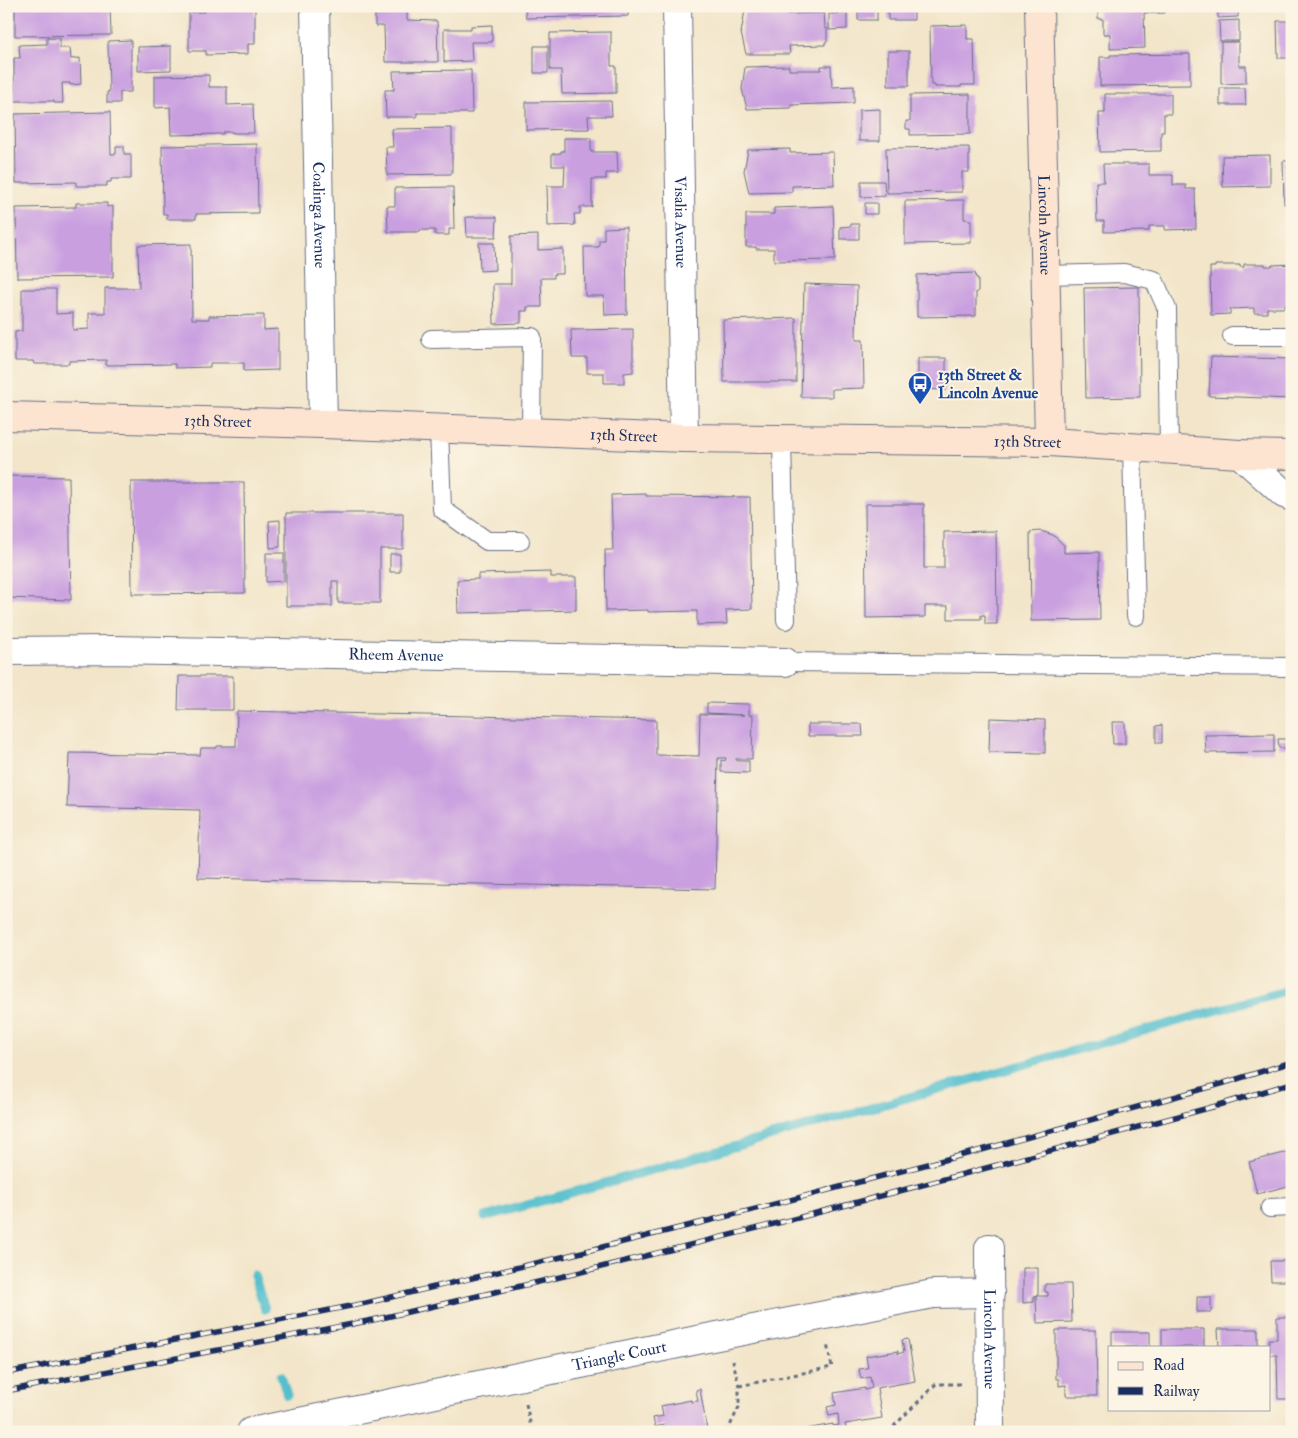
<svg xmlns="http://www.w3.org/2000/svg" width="1298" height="1438" viewBox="0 0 1298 1438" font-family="'IM FELL Double Pica',serif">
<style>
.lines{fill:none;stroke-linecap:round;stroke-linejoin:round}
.stream{stroke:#54bfce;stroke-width:9}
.building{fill:#c99fe0}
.lane-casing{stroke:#666f83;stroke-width:20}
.street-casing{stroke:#666f83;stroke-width:30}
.secondary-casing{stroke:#666f83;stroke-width:30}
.path{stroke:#666f83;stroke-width:3;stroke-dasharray:4 4;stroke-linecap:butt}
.lane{stroke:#fff;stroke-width:18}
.street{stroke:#fff;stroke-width:28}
.secondary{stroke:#fde4d1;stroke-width:28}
.rail-casing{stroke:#1b2f5e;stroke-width:5.5}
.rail{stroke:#fcf5e5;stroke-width:4;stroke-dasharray:11;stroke-linecap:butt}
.labels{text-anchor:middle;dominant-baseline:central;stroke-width:4;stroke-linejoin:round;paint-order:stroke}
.street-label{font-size:16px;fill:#1b2f5e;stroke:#fcf5e5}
.transit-label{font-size:16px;font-weight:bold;fill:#164399;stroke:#fcf5e5;text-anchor:start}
</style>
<rect width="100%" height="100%" fill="#fcf5e5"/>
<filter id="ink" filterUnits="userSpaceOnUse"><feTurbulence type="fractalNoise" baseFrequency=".02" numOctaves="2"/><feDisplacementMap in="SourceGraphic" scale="10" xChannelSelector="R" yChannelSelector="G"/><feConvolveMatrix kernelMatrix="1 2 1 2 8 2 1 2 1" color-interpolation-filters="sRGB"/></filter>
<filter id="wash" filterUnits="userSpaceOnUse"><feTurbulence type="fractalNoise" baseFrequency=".0096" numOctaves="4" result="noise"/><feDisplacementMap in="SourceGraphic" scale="20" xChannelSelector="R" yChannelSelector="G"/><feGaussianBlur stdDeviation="1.12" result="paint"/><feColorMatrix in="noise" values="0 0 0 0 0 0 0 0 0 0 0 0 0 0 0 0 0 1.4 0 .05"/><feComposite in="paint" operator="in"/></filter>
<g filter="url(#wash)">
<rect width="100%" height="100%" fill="#f2e5c9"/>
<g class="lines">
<!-- stream -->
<path class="stream" d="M485,1217L1292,989
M254,1275L265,1309
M281,1376L287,1395"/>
</g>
<g id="blocks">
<!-- building -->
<path class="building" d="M15,6H110L111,35L15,36Z
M205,6H255V44H248V54L206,55V51H189V12H205Z
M375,6H407V20L437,21L438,62H385L384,26H375Z
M525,6H628V16L526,18Z
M858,6L877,7V20H858Z
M888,6H914V20H888Z
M1098,6H1165V13H1144L1145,48L1110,49V34H1103V19H1098Z
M1218,6H1238V17L1218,18Z
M787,9V14L824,13L825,28H827V42H825V45L789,46L790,54H746L741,33L745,10Z
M847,13V29L829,30V14Z
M1239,20V41H1220L1219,21Z
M1277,21H1292V58H1278Z
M492,25V42H471L472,61L444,62V29H471V26Z
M967,25V39H974L975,85H961V87H935V85H931L930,26Z
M611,32V66H616V93L562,94L561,70H550V33Z
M47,38H60V48H70L71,59L80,58L81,84L70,85V83H62L63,103H54V101H14V58H20L19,45L47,44Z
M131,40V92H120V103H107V92H109L108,41Z
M1221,42H1239V66H1246V83L1221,84Z
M171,46V70L138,71V47Z
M534,46H548V73H534Z
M888,51H909V86H888Z
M1190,54V85L1100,86V57H1110V55Z
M789,66V70H821V66H831L832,87L854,86V103L791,105V108L747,109L742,89L745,67Z
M471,70L472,113H417V117H386L385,90H394L393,71Z
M209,75V87H227V105L253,104L254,133H233V132H223V134L171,135L170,107L155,108V76Z
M1220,88H1245L1246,105H1220Z
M970,94V134L910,135V129H906V121H910V95Z
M1105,94H1171V114H1164V132H1161V151L1100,152L1099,113H1105Z
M611,101L612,116H588L589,129L526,130V102Z
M880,109V141H859V110Z
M110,112L111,154H116V146H124V154H131V179H111V182H107V186H76V182L16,183L15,114Z
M452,128V174L387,175L386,147H393L392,129Z
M564,138H591V152H617L618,173H606V179H592V207H580V214H574L575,225L548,226L547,186H564L565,166H552V154L561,153V151H564Z
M257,144L258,213L196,214V219H167V214H163L162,146Z
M969,147V172H962V192L887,193L886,148Z
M790,149V153L833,152L834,185L792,186V192L749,193L744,171L748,150Z
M1270,155V186L1223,187L1222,156Z
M1283,161H1292V204H1284Z
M1103,164H1149V175H1173V185H1186V189H1195L1196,229L1165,230V226H1149V231L1104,232V221H1097L1096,182H1104Z
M861,181H884L885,196L861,197Z
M453,187L454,229H449V235H435V230H420V232H388L387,206H395V188Z
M964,200V219L971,220V243L905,244V201Z
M76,203H107V207L113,206V277L17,278L16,208L76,207Z
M865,203H877V214H865Z
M833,206L835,260L774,261V249H756V247H746V214H774V208Z
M466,217H497L496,237H467Z
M851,224H859V239H840V227L851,226Z
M626,227L627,314L605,315L604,296H585L584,247H599V240H604V228Z
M538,235V250L563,249V274H554V278H541L542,307H527V311H521V323L494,324L493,284H511V236Z
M479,243H494L495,270L480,271Z
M191,244L192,319H209V316L264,315V330L278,329V370L244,371V363H210V367L175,368V364L106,365V360L69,361V364H34L33,361H15V332L22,331V289H56V314L73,313V330L89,329V313H105V288H139L138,245Z
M1244,264H1265V266H1272V265L1292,264V305H1284V308H1267V313H1254V308L1230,309V314L1211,315L1210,267H1215V265H1240V267H1244Z
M975,273L976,278H978V292H976V316L917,317V275Z
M804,284L857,286L856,340H863L864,388L832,389V397H801Z
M1139,287L1140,397L1086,398L1084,288Z
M796,318V382H724L723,320Z
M633,329V372L624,373V383H604V373H587V358H572L571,330Z
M1211,357L1292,359V399L1209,396Z
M918,358H946V390L918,389Z
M6,476L69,477L71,600L6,598Z
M131,482H244L245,593L132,594Z
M646,494V496L750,497L752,609L726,610L727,624L697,625V611L648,612V610L606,611L605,550H613L611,495Z
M865,504H924V568H944V532L996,531L997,624H985V615H981V619H948V606H925V617L866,618Z
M286,513H403V549H380V603H338V581H332V606H286Z
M280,520V547L270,548L269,521Z
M1041,531L1053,535L1064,545V553L1099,552L1100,620L1031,621L1030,532Z
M266,553H284V581L266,582Z
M390,554H400V572H390Z
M551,572V577H576V610L458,613L457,580L478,579V574Z
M179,676H233V710H178Z
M707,703L749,704V715H753L752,759H736V761H749V773L721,772V760L725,761L726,758H718L715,889L198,878L200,810L67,807L69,753L200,755L201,748H217V746H236L237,711L656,720V755L699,756L700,714L744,715L707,713Z
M990,718L1045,720V753L989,752Z
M1112,722H1125V744H1113Z
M808,724H862L863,736H808Z
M1162,725V743H1156V726Z
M1289,728H1292V757H1289V748H1279L1278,739H1289Z
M1274,734V752L1206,753L1205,735Z
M1292,1151V1185L1257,1194L1249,1162Z
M1270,1261H1291V1281H1271Z
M1023,1268H1038V1295L1034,1296V1302L1023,1303Z
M1045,1284H1071L1072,1322L1037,1323L1036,1296H1048V1292H1045Z
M1197,1297H1211V1312H1197Z
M1277,1317H1292V1399H1278L1277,1355H1269V1339H1277Z
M1162,1329H1204V1347H1162Z
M1218,1329H1258V1347H1219Z
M1056,1330H1096L1097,1396H1066V1385L1059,1386V1379H1056Z
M1112,1332H1150V1347H1112Z
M908,1339L915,1381L877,1388L882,1418L845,1424L847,1432H795V1431L833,1424V1426L839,1425L838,1414L829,1416L827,1407L836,1405L834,1393L865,1388V1390L872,1388L870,1377L861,1379L859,1369L868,1368L866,1356L898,1351V1354L904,1352L902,1340Z
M700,1389L707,1430L696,1432H665L664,1425L655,1427L653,1418L663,1416L661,1406L691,1400V1402L698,1401L696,1390Z"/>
</g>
</g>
<g filter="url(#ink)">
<use href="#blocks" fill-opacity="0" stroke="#666f83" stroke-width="1"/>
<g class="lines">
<defs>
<path id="lane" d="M1046,275L1124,273L1154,280L1167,309L1169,449
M1232,336H1292
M431,339L532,337L531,432
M439,429L442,509L487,541H520
M782,439L786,620
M1132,447L1136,616
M785,662L1292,667
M1270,1208L1292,1207"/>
<g id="street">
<path id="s1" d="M315,6L323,424"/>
<path id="s2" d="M677,6L684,438"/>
<path d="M1240,454L1284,494L1292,497"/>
<path id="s3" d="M6,651L110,650L785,662"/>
<path id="s4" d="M989,1248L990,1432"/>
<path id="s5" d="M251,1432L702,1339L933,1294L990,1293"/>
</g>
<g id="secondary">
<path id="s6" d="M1039,6L1045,250L1049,442"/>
<path id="s7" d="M6,416L323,424L684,438L1049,442L1240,454L1292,455"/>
</g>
</defs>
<!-- lane casing -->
<use href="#lane" class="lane-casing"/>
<!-- street casing -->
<use href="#street" class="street-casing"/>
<!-- secondary casing -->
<use href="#secondary" class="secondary-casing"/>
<!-- path -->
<path class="path" d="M739,1386L832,1367L827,1344
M526,1404L532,1432
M727,1432L739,1407V1386L733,1361
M888,1432L936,1384H960"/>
<!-- lane -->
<use href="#lane" class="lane"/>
<!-- street -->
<use href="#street" class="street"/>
<!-- secondary -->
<use href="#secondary" class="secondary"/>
<defs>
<path id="rail" d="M6,1373L366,1303L566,1256L744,1212L978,1151L1221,1084L1292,1062
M6,1391L373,1320L573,1274L790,1220L990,1167L1216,1106L1292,1083"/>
</defs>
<!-- rail casing -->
<use href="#rail" class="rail-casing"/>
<!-- rail -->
<use href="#rail" class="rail"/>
</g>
</g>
<!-- icons -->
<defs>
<symbol id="bus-pin" viewBox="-11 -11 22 30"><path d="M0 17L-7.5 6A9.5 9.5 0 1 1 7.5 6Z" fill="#1a4fb4" stroke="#fcf5e5"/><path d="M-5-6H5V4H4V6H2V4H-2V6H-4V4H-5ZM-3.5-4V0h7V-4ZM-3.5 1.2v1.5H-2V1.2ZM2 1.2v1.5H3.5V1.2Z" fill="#fff"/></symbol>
</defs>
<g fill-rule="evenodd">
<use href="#bus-pin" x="906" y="370" width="28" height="38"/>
</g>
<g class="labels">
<!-- street labels -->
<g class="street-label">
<text stroke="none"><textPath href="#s1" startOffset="209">Coalinga Avenue</textPath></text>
<text stroke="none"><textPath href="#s2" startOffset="216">Visalia Avenue</textPath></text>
<text stroke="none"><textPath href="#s6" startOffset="219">Lincoln Avenue</textPath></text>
<text stroke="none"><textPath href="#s7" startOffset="212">13th Street</textPath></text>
<text stroke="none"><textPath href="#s7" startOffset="618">13th Street</textPath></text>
<text stroke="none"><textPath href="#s7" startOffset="1022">13th Street</textPath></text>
<text stroke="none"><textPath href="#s3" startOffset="390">Rheem Avenue</textPath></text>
<text stroke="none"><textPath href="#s4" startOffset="91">Lincoln Avenue</textPath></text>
<text stroke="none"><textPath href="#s5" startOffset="376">Triangle Court</textPath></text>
</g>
<!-- transit labels -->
<g class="transit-label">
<text x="938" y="375">13th Street &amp;<tspan x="938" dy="18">Lincoln Avenue</tspan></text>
</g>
</g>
<!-- margin -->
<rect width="1298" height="1438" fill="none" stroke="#fcf5e5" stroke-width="25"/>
<!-- legend -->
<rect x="1108" y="1346" width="162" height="65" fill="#fcf5e5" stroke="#a2a6af"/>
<rect x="1118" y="1362" width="25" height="8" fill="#fde4d1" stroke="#a2a6af"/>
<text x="1153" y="1370" font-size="15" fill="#1b2f5e">Road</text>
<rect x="1118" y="1387" width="25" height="8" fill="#1b2f5e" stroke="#a2a6af"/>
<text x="1153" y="1396" font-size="15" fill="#1b2f5e">Railway</text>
</svg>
